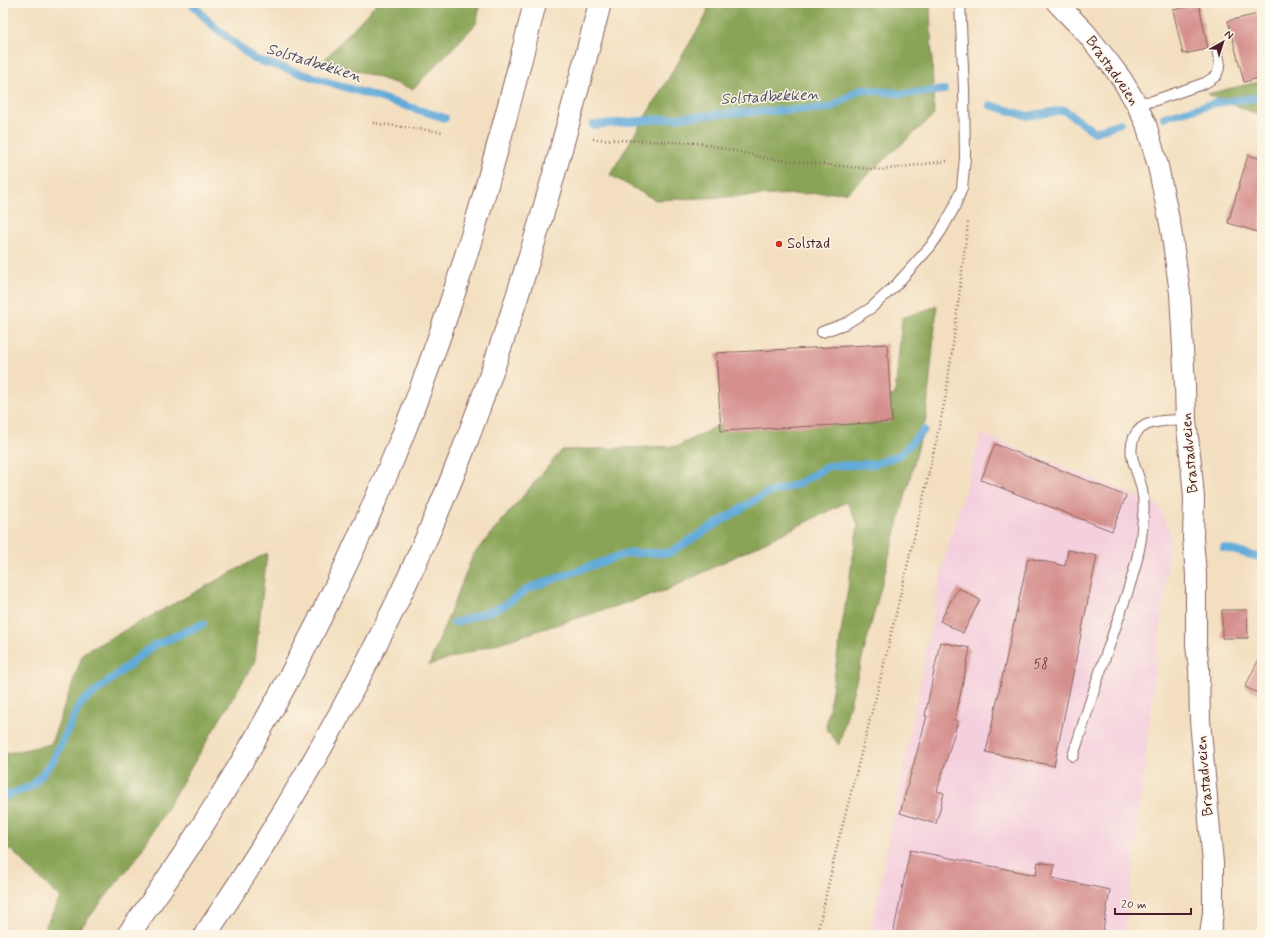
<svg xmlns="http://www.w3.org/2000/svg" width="1265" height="938" viewBox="0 0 1265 938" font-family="Mynerve,sans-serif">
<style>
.built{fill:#f4cfde}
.forest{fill:#89a457;stroke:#6a6241}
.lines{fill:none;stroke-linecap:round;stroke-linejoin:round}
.stream{stroke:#62aad9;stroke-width:8}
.building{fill:#d5908e}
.lane-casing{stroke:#85625f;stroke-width:12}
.street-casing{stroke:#85625f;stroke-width:22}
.highway-casing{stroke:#85625f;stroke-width:24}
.path{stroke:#85625f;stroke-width:2.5;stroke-dasharray:1 3;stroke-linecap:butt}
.lane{stroke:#fff;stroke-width:10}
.street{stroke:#fff;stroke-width:20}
.highway{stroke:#fff;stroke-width:22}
.poi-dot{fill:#c8321e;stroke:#fcf5e5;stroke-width:1.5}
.labels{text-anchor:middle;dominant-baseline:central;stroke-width:3;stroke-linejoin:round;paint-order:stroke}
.number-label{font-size:13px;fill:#6d3b44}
.street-label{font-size:15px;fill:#4a1f2b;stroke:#fcf5e5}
.poi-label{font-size:15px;fill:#4a1f2b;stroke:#fcf5e5;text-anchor:start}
.water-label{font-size:16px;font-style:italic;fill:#525068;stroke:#fcf5e5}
</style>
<rect width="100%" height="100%" fill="#fcf5e5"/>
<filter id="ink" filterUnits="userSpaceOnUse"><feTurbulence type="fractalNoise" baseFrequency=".025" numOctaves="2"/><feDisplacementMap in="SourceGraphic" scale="8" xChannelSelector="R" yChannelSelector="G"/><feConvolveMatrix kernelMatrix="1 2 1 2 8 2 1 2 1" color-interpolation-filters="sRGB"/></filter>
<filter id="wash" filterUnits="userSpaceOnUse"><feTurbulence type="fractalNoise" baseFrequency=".012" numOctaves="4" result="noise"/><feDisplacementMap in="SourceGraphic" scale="16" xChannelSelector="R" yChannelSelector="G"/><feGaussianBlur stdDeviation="0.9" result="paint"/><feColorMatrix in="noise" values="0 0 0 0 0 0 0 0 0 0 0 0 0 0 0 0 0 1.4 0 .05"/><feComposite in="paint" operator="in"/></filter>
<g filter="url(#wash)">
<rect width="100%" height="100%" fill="#f3dfc0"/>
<!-- built -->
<path class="built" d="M981,434L1159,505L1171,536L1125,935H870L943,564Z"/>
<!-- forest -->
<path class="forest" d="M377,3H481L476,24L413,89L324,60Z
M709,3H930L934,115L848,192L655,200L610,175L706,16Z
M1262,81V116L1207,94Z
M937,306L926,418L839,745L826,728L858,524L847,502L667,590L429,665L473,555L562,450L678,446L754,407L862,411L895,394L902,318Z
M267,553L255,661L138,856L75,935H41L60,898L11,850H3V754L51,744L83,653Z"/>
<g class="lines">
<!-- stream -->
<path class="stream" d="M191,3L211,24L254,59L445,118
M990,105L1027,116L1064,110L1095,132L1120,123
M1164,117L1215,103L1262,97
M593,125L732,113L830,108L861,89L903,94L944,90
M1224,548L1262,558
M454,623L502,607L529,588L627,553H669L765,494L798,484L828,466L875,464L900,455L924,430
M3,797L32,786L53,761L80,704L153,646L203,624"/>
</g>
<g id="blocks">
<!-- building -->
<path class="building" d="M1199,5L1208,49L1183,54L1173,10Z
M1262,13V77L1244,82L1228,21Z
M1248,155L1262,159L1261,233L1228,223Z
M887,344L892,422L721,431L716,353Z
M995,444L1126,496L1112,531L981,480Z
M1068,550L1097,556L1054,766L986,752L1028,558L1065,566Z
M958,588L980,600L963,633L940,621Z
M1222,610H1247L1248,638H1222Z
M940,642L970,648L955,720L958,721L937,791L944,793L936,824L900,813L927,716H925Z
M1262,653V695L1245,687Z
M910,850L1036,875L1038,862L1055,865L1052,878L1110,890L1102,935H893Z"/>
</g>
</g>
<g filter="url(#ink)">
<use href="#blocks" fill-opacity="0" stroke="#85625f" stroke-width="1"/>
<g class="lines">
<defs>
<path id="lane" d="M1136,103L1153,101L1205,83L1216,76L1220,65L1217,49
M822,332L847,323L871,308L895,286L930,247L941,231L954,208L962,188L965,158L964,89L960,3
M1073,756C1085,719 1096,682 1109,646C1120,612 1134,579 1140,544C1142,535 1142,526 1143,517C1144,508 1144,499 1142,490C1139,472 1126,456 1134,437C1143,418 1169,421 1186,420"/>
<path id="street" d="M1057,3L1086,33L1108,61L1121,78L1136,103L1146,124L1158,166L1171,229L1180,293L1185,386L1186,420L1191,463L1194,498L1193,539L1196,574V645L1199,668L1200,721L1213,863V913L1210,935"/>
<path id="highway" d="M128,935C235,788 323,627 393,459C454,312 497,157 535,3
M205,935C307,784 395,623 462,453C519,306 561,155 600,3"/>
</defs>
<!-- lane casing -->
<use href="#lane" class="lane-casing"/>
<!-- street casing -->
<use href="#street" class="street-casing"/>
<!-- highway casing -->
<use href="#highway" class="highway-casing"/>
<!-- path -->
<path class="path" d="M373,123L442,132
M593,139L700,143L770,159L881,170L947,161
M817,935L838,842L878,689L922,504L945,400L954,337L968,222"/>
<!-- lane -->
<use href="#lane" class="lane"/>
<!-- street -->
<use href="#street" class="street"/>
<!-- highway -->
<use href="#highway" class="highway"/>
</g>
</g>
<!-- markers -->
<circle class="poi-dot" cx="779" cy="244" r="4"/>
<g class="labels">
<!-- number labels -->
<g class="number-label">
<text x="1041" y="664">58</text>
</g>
<!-- street labels -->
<g class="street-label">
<text transform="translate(1112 71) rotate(55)">Brastadveien</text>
<text transform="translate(1190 453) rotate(-95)">Brastadveien</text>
<text transform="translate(1205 776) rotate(-95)">Brastadveien</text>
</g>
<!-- poi labels -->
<g class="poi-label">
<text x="787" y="244">Solstad</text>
</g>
<!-- water labels -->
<g class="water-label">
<text transform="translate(314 63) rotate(17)">Solstadbekken</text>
<text transform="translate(770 97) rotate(-3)">Solstadbekken</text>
</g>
</g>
<!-- margin -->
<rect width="1265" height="938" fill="none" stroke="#fcf5e5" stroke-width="16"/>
<!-- north arrow -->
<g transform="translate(1223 42) rotate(39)" stroke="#fcf5e5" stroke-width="3" paint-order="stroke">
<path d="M0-3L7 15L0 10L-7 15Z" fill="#4a1f2b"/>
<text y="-6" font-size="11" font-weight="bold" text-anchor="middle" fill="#4a1f2b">N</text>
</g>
<!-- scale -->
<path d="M1115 908v6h76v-6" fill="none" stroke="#4a1f2b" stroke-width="2"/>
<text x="1121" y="908" font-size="12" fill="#4a1f2b" stroke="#fcf5e5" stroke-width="3" paint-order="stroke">20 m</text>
</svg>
